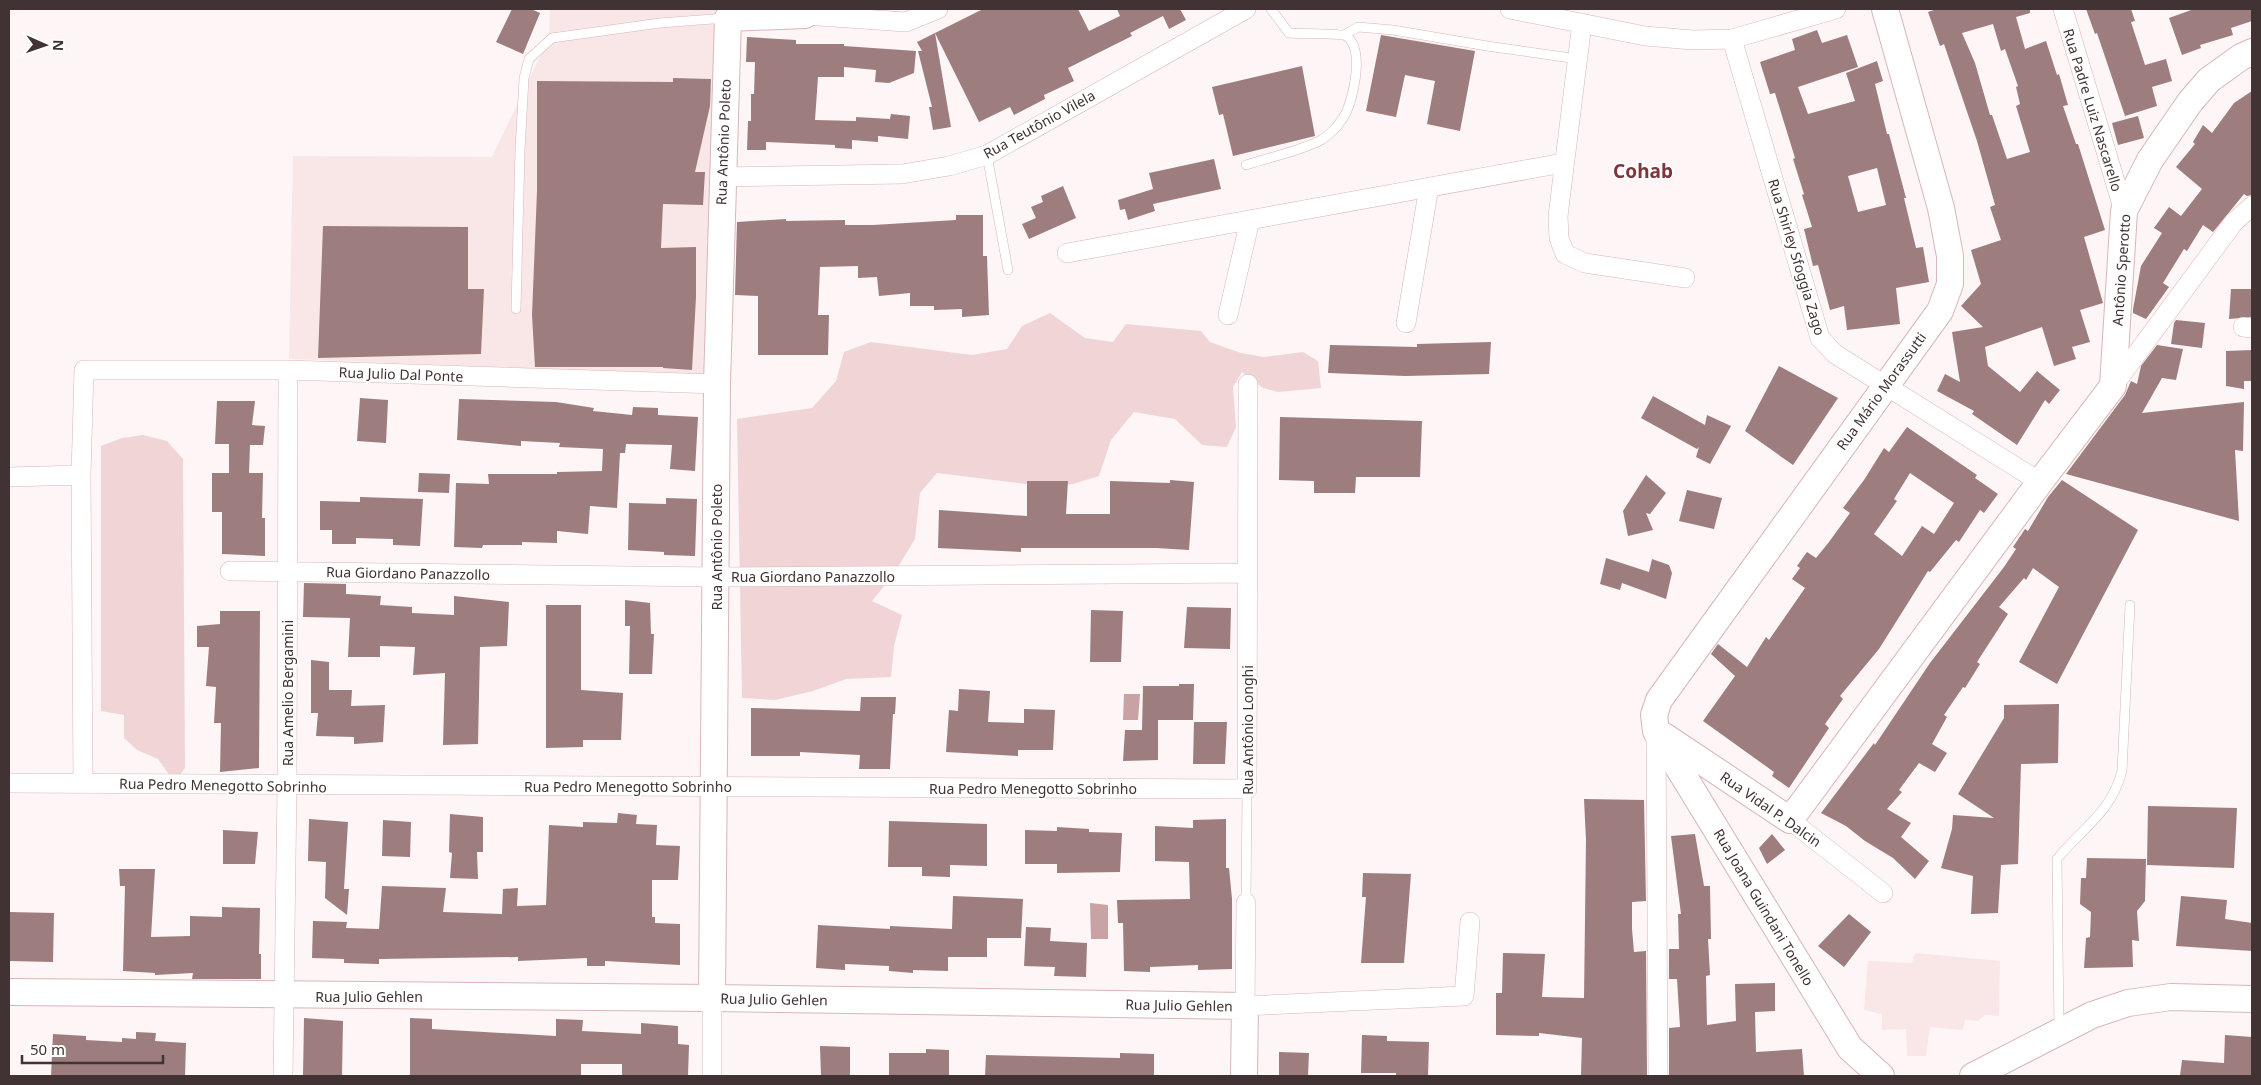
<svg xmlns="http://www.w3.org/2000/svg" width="2261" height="1085" viewBox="0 0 2261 1085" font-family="'Noto Sans',sans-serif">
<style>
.built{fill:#f9e7e7}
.green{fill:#f1d5d6}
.water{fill:#c9a2a3}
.building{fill:#9e7d7f;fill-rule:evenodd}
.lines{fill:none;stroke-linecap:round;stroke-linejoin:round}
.lane-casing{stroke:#d9b6b7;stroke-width:10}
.street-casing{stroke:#d9b6b7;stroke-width:20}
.secondary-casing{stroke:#d9b6b7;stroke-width:28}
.lane{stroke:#fff;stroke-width:9}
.street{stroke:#fff;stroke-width:19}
.secondary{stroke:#fff;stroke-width:26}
.labels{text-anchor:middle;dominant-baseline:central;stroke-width:4;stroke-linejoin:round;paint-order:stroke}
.street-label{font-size:14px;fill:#413233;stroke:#fff}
.district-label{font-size:19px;font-weight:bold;fill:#7f373e;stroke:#fff}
</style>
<rect width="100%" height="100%" fill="#fdf5f6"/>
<!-- built -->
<path class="built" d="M550,9H727L704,375L289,359L293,156L492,157L549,38Z
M1915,953L2000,961L1999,1016L1985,1015L1978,1021L1965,1020L1963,1030L1930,1027L1926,1056H1907L1906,1029L1882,1030V1014L1864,1010L1868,961L1912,963Z"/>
<!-- green -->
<path class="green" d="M1050,313L1085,338L1113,342L1126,324L1201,331L1210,342L1241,353L1264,357L1303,352L1318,361L1321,388L1278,392L1263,388L1242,372L1233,387L1236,427L1227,447L1202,445L1175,419L1134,412L1111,440L1099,476L1073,484L1042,486L937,473L920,493L915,539L893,575L872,601L902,615L894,646L891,677L846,679L813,691L775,700L742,698L737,419L812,408L836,381L844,352L871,342L972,355L1007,349L1022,326Z
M143,435L167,441L183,459L185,768L179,776H170L158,759L137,750L124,738V715L101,711V446L122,438Z"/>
<!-- water -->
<path class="water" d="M1124,694H1140L1138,720H1123Z
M1090,903L1108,905V939H1091Z"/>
<!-- building -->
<path class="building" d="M512,9H531L540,13L523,54L496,42Z
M983,9H1078L1089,31L1120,16L1117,9H1180L1186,20L1169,29L1163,16L1130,33L1132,36L1068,68L1074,81L1044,95L1045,99L1014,115L1010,107L979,122L935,33Z
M1937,9H2030V13L2016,17L2025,49L2046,41L2057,75L2059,74L2068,105L2063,106L2076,144H2078L2105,230L2084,237L2103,303L2080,310L2090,342L2072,347L2076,359L2054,366L2042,327L1985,347L1988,366L2020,392L2037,371L2060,390L2049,404L2045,400L2017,445L1972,414L1974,411L1937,391L1945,374L1960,382L1952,332L1983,327L1961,306L1981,284L1971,250L2001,240L1990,207L1995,205L1977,141L1944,44L1940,46L1928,12ZM1993,24L2001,51L2005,49L2018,86L2016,87L2020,104L2016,106L2030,152L2007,159L1992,115H1990L1975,63L1962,33Z
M2086,9H2131L2135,21L2131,22L2145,65L2166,59L2172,81L2152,87L2157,106L2125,116L2097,33L2095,34Z
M2194,9H2252V21L2231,28L2233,35L2200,45L2201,48L2182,55L2169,18Z
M1817,30L1822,43L1847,35L1858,67L1798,87L1808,114L1855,101L1846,73L1877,61L1883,81L1875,84L1887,134H1889L1906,198H1904L1916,248L1923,247L1929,282L1896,288L1900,324L1847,330L1844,306L1830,310L1818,265L1813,266L1804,229L1812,227L1802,195L1804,194L1793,159L1795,158L1775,93L1770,94L1760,62L1795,50L1792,39ZM1877,168L1886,205L1858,212L1848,176Z
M935,33L951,127L933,130L929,107H932L918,51H922L917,42Z
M1381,35L1475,51L1460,131L1427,124L1435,81L1405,75L1396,117L1366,111Z
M747,37L796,40V44H844V46L916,51L914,73L889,83L875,82L876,70L844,67V77H818L815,120L856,121V117L890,119L891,114L910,116L908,139L878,136V142L852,140V149L835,148V145L766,142V150H747L748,121H751V94H754L755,62H746Z
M1302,66L1315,136L1233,156L1223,114L1219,115L1212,87Z
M673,78L711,79L710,106L695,172H705L703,205L663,204L661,248L696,247V297L692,370L663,368V367H535L532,315L537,191V81L673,82Z
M2252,91V195L2247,196L2244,194L2213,232L2203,225L2187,251L2184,249L2163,283L2169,287L2146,319L2133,313V309L2141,266L2162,233L2154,228L2169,207L2181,216L2202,189L2176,167L2195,144L2193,142L2203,125L2212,133L2234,103Z
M2138,116L2144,138L2118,145L2112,123Z
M1214,159L1221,189L1153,204L1155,211L1128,220L1125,209L1120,210L1118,200L1153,189L1149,173Z
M1063,186L1076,218L1029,239L1022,224L1036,218L1031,207L1043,202L1041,196Z
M956,215H983V256H987L989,315L962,317V309L934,310V306H910V293L879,296L877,277L858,278V266L820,267L818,315H829L828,355H758V296L735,295L737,222L786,219V221L845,220V225H873L956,220Z
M323,226L468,227V289H484L481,354L318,358Z
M2231,289H2252V317L2229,319Z
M2176,320L2205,323L2202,348L2171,344L2174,323Z
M1491,342L1489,374L1405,376L1328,373L1330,345L1417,347V344Z
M2157,345L2183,349L2176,380L2162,378L2142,413L2244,402L2243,451L2235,450L2239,521L2066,474L2125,395L2131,381L2137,384L2141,366Z
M2252,350V381H2244V389L2226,386V351Z
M1779,366L1838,398L1793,465L1745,431Z
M1653,396L1705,425L1707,415L1731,426L1710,464L1696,457L1699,447L1697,449L1641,418Z
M360,398L388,400L386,443L357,441Z
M459,399L556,402L594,408L593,411L632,415L633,407L658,408V415L698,417L695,471L670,469L672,445L626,444L625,453H620L617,508L590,506L588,534L557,531V543L522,542V545H483L482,548L454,547L456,483L489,484L488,474H557V472L602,471L603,449L559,447L560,443L521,441V446L457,440Z
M217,401H255L252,425L265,426L263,445H250L249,473H263L262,518H265V556L222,554V512H212V473H229V444H215Z
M1280,417L1422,421L1420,477H1356L1355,493H1314V481L1279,480Z
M1907,427L1977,475L1975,478L1998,494L1984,513L1980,510L1959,542L1956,540L1930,572L1928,571L1879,649L1840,696L1843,699L1825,724L1829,728L1789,788L1772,776L1774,772L1703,721L1735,676L1711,654L1718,644L1747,667L1766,637L1769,640L1805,588L1792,579L1800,568L1797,566L1807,552L1816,558L1829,542L1850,513L1843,508L1864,480L1884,448L1889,452ZM1910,473L1954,503L1934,534L1922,526L1902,556L1874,534L1897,501L1894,499Z
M419,473L450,474L449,493L418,492Z
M1646,475L1666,493L1650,514L1646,513L1653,530L1628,536L1623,511Z
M1170,480L1194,482L1189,550L1156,548H1021V552L938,548L939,510L1027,516V481H1068L1066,514H1110V481L1170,483Z
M2062,480L2138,530L2057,684L2019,662L2059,587L2033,568L2026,580L2024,578L1999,607L2008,614L1977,662L1980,664L1965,688L1963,687L1944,715L1947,717L1932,744L1947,753L1935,772L1919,763L1899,790L1902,792L1887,809L1911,823L1901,837L1929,861L1915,879L1893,858L1865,841L1846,826L1821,813L1874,743L1875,745L1930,663L2004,567L2016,549L2013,547L2025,529L2028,531L2048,497Z
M1687,490L1722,498L1714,529L1679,521Z
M360,497L423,499L420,546L393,545V539L356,538V544H332V530H320V501L360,502Z
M666,498L697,499L695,556L664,555V552L628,550L629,503L666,504Z
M1606,558L1649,572L1652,559L1669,565L1672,573L1666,599L1622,583L1620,590L1600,584Z
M304,583L346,584V594L381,596L380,605L412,607V613L454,615V596L509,602L507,646L480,647L478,744L443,745L445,673L413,675L415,647L380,646V657H348L350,618L303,617Z
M625,600L650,603L651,634H654L652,674H629L630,626H625Z
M546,605H581V690L623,693L621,740H583V747L546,748Z
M1187,607L1231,608L1230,649L1184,648Z
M1091,610L1123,611L1121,662H1090Z
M220,611H260L259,768L220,772L221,723H214L216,687L206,686L209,647H197V626L220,624Z
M311,660L329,662V690H352L351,706L385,705L383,742L354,744V737L316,736L318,713H311Z
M1179,684H1194L1193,720H1158V760L1123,761L1125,730H1142L1143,686H1179Z
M959,689L990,691L988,722L1024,723V709L1055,710L1053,750H1018V756L946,752L949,710L958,711Z
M861,697H896L895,714H893L890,769H859L860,755L800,752V756H751V708L860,711Z
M2059,704L2058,763L2021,764L2018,864L2001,865L1998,913L1971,914L1973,876L1941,868L1952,829L1953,815L1994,818L1958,794L2004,718V705Z
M1194,722H1227L1225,764H1193Z
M1584,799L1644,800L1646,901L1632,902V929L1634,952L1646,951L1647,1076H1581L1582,1038L1539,1033V1036L1496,1035V993H1502L1503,953L1545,954L1542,997L1584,998L1586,840Z
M2148,806L2237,808L2234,868L2147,865Z
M618,813L637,815L636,824L657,825L656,845L680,846L678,880H652V917H655V923L680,924V965L605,961V966H587V958L518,961V957L379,959V964L344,963V959L312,958L313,921L347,922L346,928L379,929L382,886L446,888L443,912L502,914L503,889L518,888L517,906L546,905L549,825L583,827V822L617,823Z
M450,814L483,817V852H477L478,879L450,878L452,853L449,852Z
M309,819L348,822L344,889H349L347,915L325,898L326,862L308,861Z
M1226,819V868H1229L1232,899V969L1198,970V965L1150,967V972L1124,971L1123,923H1118L1117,900L1190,899L1189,862L1155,861V826L1193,828V820Z
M383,820L411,822L410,857L382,856Z
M889,821L987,824V866L950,865V877L922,876V867H888Z
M1057,827L1089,829V832L1122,833L1120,872L1057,873V864H1025V830L1057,831Z
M223,830L258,832L255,864H223Z
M1695,834L1704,886H1710L1711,939H1708L1710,975L1706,976L1707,1025L1736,1021L1735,984L1775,983V1011L1755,1012L1756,1052L1802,1049L1804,1076H1669V1028L1680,1027L1677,979H1669V949H1679L1678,914H1681L1671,836Z
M1772,834L1785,850L1767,864L1759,848Z
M2087,858L2146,859L2145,901L2137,911L2139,941L2132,940L2133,967L2084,968L2086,938L2090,937L2091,912L2080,904L2081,878H2086Z
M119,869H155L151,937L190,936V916L222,917V907L260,908L259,954H261V979H192L193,973L155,975V973L123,971L125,886H120Z
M1363,873L1411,874L1404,963H1361L1366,897H1362Z
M953,896L1023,899L1021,938H987V957H948V971L913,970V973L889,971V966L845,964V970L816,968L818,925L890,929V926L952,929Z
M2181,896L2227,900L2225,919L2252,923V951L2176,946Z
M9,912L54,913L53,962L9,961Z
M1849,914L1871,932L1844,967L1818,946Z
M1026,927L1051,928L1050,941L1087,943L1086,977L1054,976L1055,967L1024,966Z
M304,1018L343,1021L342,1076H303Z
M410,1018L432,1019V1029L556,1036V1019L583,1020L582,1031L641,1034V1023L678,1026V1044L689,1045L688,1076H622V1064H581V1076H410Z
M136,1032L156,1033L155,1041L186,1043L185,1076H51L53,1034L86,1036V1040L122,1042V1038L136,1039Z
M1362,1035L1387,1036V1041L1429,1042L1428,1076H1396V1073H1361Z
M2225,1035L2252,1037V1076H2180L2182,1060L2224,1063Z
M820,1046L850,1047V1076H821Z
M926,1049L949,1050V1076H889V1053H926Z
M1279,1052L1309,1053L1308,1076H1279Z
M1120,1053L1154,1054V1076H985L986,1055L1120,1058Z"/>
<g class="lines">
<defs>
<path id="lane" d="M1344,35L1358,27L1393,30L1487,46L1578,59
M987,155L1008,270
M1246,165C1270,157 1297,152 1319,141C1328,137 1338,126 1343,118C1354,101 1365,48 1346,36C1340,33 1299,34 1289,33L1271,9
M516,309L520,150L524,78L529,59L552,38L660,23L726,18
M1246,903L1247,789
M2059,1028L2057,859C2083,827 2111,813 2122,771L2130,605"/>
<path id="street" d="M1510,9L1645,36L1693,40L1732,39L1836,9
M2063,9L2124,211
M805,15L906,22L938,9
M1582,23L1558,216L1559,238L1565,254L1585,263L1685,278
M1732,39L1820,338L1835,354L2040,482
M721,177L902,174L949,166L987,155L1246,9
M1067,253L1563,163
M1228,315L1250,220
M1406,323L1429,187
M2243,327L2252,328
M2113,386L2234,222L2252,206
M9,477L81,475
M230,571L716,577L1247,573
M1656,732L1658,1076
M9,783L1247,789L1248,384
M83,783L81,475L84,370H288L717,384
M1790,820L1883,893
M1246,903L1245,1006L1464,996L1470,922
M283,1076L287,786L288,370
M712,1076V998"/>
<path id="secondary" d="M1664,736L1790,820L2040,482L2113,386L2124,211L2150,160L2190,102L2209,80L2241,57L2252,52
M9,992L712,998L1245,1006L1244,1076
M712,998L717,384L728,18L805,15L806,9
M1881,1076L1850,1048L1656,731L1654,715L1659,700L1940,311L1950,284V256L1941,208L1885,9
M1973,1076L2092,1015L2128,1003L2171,997L2252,999"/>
</defs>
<!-- lane casing -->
<use href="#lane" class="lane-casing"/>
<!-- street casing -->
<use href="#street" class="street-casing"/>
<!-- secondary casing -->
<use href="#secondary" class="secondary-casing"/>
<!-- lane -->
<use href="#lane" class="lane"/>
<!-- street -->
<use href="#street" class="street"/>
<!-- secondary -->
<use href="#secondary" class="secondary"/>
</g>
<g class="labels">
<!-- street labels -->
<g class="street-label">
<text transform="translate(2093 110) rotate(73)">Rua Padre Luiz Nascarello</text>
<text transform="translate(1039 124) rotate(-29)">Rua Teutônio Vilela</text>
<text transform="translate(723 142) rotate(-88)">Rua Antônio Poleto</text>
<text transform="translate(1797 257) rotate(73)">Rua Shirley Sfoggia Zago</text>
<text transform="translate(2121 270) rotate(-86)">Antônio Sperotto</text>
<text transform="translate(401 374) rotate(2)">Rua Julio Dal Ponte</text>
<text transform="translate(1881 391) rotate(-54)">Rua Mário Morassutti</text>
<text transform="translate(716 547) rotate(-90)">Rua Antônio Poleto</text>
<text transform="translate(408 573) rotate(1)">Rua Giordano Panazzollo</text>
<text x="813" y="576">Rua Giordano Panazzollo</text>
<text transform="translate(287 693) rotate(-90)">Rua Amelio Bergamini</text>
<text transform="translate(1247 730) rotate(-90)">Rua Antônio Longhi</text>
<text transform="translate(223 785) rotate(1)">Rua Pedro Menegotto Sobrinho</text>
<text x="628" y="786">Rua Pedro Menegotto Sobrinho</text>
<text x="1033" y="788">Rua Pedro Menegotto Sobrinho</text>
<text transform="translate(1771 809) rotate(35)">Rua Vidal P. Dalcin</text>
<text transform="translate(1764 907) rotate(59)">Rua Joana Guindani Tonello</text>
<text x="369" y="996">Rua Julio Gehlen</text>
<text transform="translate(774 999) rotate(1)">Rua Julio Gehlen</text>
<text transform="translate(1179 1005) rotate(1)">Rua Julio Gehlen</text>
</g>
<!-- district labels -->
<g class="district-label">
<text x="1643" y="171">Cohab</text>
</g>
</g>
<!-- border -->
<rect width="2261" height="1085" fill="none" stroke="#413233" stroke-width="20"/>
<!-- north arrow -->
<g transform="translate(45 45) rotate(92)" stroke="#ffffff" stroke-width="4" paint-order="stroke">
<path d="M0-4L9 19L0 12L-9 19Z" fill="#413233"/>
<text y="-8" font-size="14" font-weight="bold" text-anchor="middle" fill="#413233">N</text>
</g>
<!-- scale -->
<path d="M22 1055v8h141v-8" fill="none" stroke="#413233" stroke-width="2.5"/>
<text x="30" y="1055" font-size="15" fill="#413233" stroke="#ffffff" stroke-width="4" paint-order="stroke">50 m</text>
</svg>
